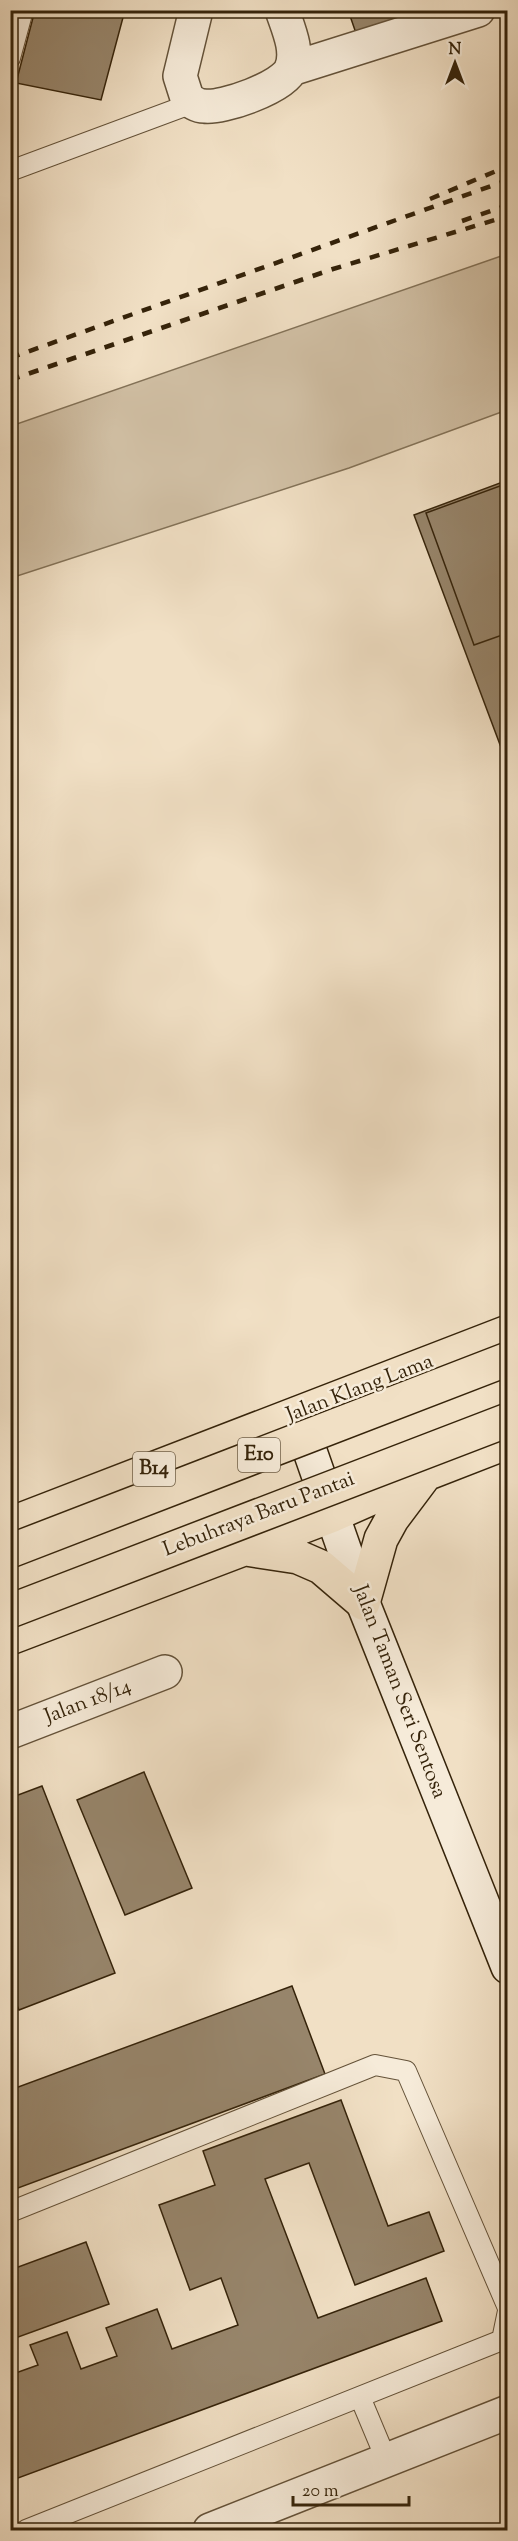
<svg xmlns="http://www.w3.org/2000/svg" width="518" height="2541" viewBox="0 0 518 2541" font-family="'Sorts Mill Goudy',serif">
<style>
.green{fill:#d1c0a5;stroke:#837258;stroke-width:1.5}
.building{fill:#97856b;stroke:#35230a;stroke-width:1.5}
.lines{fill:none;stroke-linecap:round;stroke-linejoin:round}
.service-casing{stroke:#645239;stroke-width:22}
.minor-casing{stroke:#645239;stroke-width:36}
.secondary-casing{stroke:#35230a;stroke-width:36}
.primary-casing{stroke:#35230a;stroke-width:36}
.service{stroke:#f6ebd9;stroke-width:20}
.minor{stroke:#f6ebd9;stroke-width:33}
.secondary{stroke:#f6ebd9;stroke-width:33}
.primary{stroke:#f1e0c5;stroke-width:33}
.rail{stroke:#35230a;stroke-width:4.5;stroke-dasharray:10 10;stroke-linecap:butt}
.motorway-bridge-casing{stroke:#35230a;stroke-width:36;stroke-linecap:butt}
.motorway-bridge{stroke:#f1e0c5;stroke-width:33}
.labels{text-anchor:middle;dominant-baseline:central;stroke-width:5;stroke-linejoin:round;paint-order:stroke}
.shield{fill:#f6ebd9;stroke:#6f5f48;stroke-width:1.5}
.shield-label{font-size:20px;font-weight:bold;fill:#35230a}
.street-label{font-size:21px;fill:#35230a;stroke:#f6ebd9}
</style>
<rect width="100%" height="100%" fill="#f1e0c5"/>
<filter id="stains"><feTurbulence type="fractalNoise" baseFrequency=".00333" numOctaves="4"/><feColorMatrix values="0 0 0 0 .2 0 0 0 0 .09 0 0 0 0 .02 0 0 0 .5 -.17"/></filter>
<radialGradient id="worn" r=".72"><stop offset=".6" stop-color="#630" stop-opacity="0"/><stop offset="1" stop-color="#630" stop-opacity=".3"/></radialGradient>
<!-- green -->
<path class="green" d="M507,254V410L349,468L11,578V426Z"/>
<!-- building -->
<path class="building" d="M35,10H125L101,100L16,83Z
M348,10H422L358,39Z
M508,480V766L414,515Z
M508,483V633L474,645L426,513Z
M144,1772L192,1888L125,1915L77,1800Z
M42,1786L115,1973L19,2010L10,1989V1798Z
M292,1986L325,2074L10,2191V2090Z
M341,2100L388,2226L429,2212L444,2251L355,2285L309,2163L265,2179L318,2318L426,2278L442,2321L10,2481V2375L38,2365L30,2345L67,2332L81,2369L117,2356L106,2328L157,2309L172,2349L238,2325L221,2278L190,2290L159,2205L215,2185L203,2151Z
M86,2242L109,2304L10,2340V2270Z"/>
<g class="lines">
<defs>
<path id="service" d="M10,58L23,10
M10,171L193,103
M10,2212L375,2065L406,2071L508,2308
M360,2397L386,2459
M26,2530L502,2340L508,2311"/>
<path id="minor" d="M196,10L180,76L187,98C192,102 197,106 204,106C222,109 284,87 291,69C299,51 288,28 282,10
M291,69L478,10
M10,1732L165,1672
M210,2530L508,2412"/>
<path id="secondary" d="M297,1414L363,1603L508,1967"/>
<path id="primary" d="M10,1524L508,1332
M246,1549L298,1557L321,1567L363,1603
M363,1603L381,1539L392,1519L425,1475
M10,1638L333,1515L426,1474L508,1442"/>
</defs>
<!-- service casing -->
<use href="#service" class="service-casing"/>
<!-- minor casing -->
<use href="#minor" class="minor-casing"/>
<!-- secondary casing -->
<use href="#secondary" class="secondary-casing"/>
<!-- primary casing -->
<use href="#primary" class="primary-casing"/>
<!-- service -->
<use href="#service" class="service"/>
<!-- minor -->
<use href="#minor" class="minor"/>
<!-- secondary -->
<use href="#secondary" class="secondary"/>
<!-- primary -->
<use href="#primary" class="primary"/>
<!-- rail -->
<path class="rail" d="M430,199L508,166
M462,221L508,205
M10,358L508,180
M10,380L333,269L508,216"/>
<defs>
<path id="motorway-bridge" d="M10,1551L508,1359
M10,1611L508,1420"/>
</defs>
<!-- motorway-bridge casing -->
<use href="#motorway-bridge" class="motorway-bridge-casing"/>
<!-- motorway-bridge -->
<use href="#motorway-bridge" class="motorway-bridge"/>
</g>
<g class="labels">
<!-- shield labels -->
<g class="shield">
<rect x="238" y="1438" width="42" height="34" rx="4.5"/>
<rect x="133" y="1452" width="42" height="34" rx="4.5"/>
</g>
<g class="shield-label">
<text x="259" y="1455">E10</text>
<text x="154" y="1469">B14</text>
</g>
<!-- street labels -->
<g class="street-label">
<text transform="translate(360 1389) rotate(-21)">Jalan Klang Lama</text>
<text transform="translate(259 1515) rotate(-21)">Lebuhraya Baru Pantai</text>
<text transform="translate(399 1692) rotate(69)">Jalan Taman Seri Sentosa</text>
<text transform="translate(88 1702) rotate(-21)">Jalan 18/14</text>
</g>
</g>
<!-- margin -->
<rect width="518" height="2541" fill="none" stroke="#f1e0c5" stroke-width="36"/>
<rect x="12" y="12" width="494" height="2517" fill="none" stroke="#35230a" stroke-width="3"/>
<rect x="18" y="18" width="482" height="2505" fill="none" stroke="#35230a" stroke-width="1.5"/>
<!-- north arrow -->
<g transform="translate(455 63)" stroke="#f6ebd9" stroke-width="4.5" paint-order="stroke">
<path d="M0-4.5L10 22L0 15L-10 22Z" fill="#35230a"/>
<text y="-9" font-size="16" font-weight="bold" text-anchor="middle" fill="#35230a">N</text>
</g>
<!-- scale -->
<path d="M293 2496v9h116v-9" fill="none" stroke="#35230a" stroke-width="3"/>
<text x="302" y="2496" font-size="18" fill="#35230a" stroke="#f6ebd9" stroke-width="4.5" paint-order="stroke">20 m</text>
<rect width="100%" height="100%" filter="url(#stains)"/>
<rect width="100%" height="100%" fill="url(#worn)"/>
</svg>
